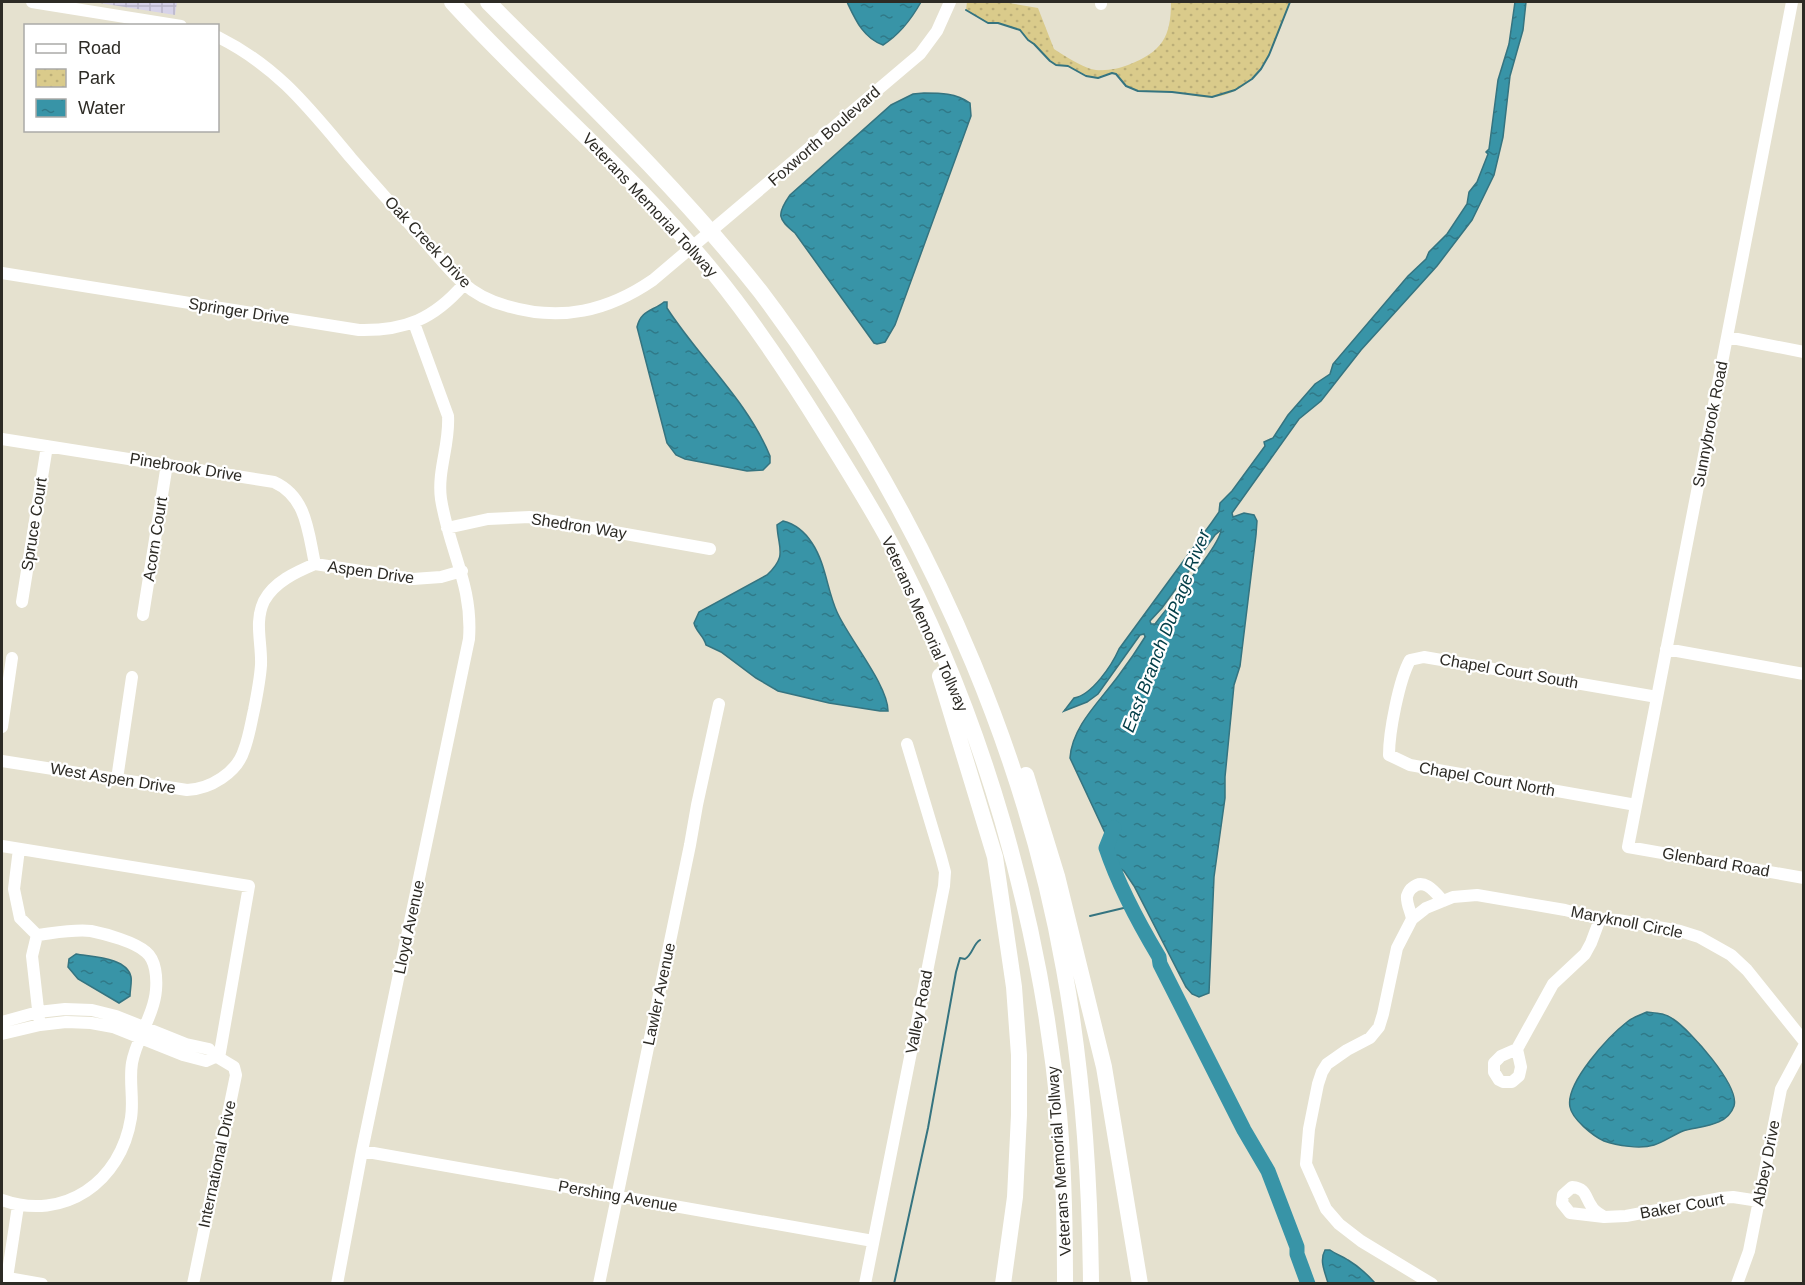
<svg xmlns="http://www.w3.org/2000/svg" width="1805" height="1285" viewBox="0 0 1805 1285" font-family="Arial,sans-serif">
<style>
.industrial{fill:url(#industrial-grid)}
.park{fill:url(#park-dots)}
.water{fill:url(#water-ripples);stroke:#357480;stroke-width:1.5;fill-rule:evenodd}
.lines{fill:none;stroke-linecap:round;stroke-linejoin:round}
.stream{stroke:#357480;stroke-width:2}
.river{stroke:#3894a7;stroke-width:15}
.minor{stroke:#fff;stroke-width:12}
.highway{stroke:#fff;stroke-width:16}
.labels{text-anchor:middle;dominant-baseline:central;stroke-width:4.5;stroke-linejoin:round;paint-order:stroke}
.street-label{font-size:16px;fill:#2d2b25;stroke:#fff}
.water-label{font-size:18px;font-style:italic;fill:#023d47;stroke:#fff}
</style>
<defs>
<pattern id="industrial-grid" width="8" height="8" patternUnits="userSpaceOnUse" patternTransform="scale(1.5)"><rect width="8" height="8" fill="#d7d3e9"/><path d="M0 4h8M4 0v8" fill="none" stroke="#b9b5c8"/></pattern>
<pattern id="park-dots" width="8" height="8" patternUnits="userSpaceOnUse" patternTransform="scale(1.5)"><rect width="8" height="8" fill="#dacb8b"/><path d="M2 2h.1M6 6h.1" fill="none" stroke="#bbae78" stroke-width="1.8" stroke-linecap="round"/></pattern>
<pattern id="water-ripples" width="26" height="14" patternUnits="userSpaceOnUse" patternTransform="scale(1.5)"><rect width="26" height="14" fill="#3894a7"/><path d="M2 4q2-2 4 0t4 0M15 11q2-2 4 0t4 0" fill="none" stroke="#307988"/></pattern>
</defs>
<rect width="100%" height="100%" fill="#e5e1cf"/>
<!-- industrial -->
<path class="industrial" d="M93,2H177L175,15Z"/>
<!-- park -->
<path class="park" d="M967,2H1003L1038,8L1054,49C1063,55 1081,66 1091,69C1102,72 1118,69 1128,65C1162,52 1171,37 1171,2H1290C1276,40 1262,91 1214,97C1201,99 1186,93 1173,92C1162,91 1151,92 1140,91C1123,89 1123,77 1115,74C1108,72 1099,78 1092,78L1068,66L1056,65L1028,40L1020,30L998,23H988L966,10Z"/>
<!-- water -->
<path class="water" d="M847,2H921C912,18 899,35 883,45C863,38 855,19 847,2Z
M1515,2H1526L1523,30L1510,76L1503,137L1494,175L1472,220L1437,266L1361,350L1321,401L1299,419L1232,513L1233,517L1244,513L1254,515L1257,521L1256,535L1240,666L1234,685L1225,777V798L1214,877L1209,993L1199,997L1192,994L1186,987L1134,886L1124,871L1104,858L1108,846L1106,835L1070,758C1072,726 1101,700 1119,675C1128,663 1137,650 1145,637L1144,634L1140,635L1098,694L1087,702L1064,711L1074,698C1092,695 1112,665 1119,649L1212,522L1219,512L1220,503L1232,491L1265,446L1264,442L1273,438L1288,415L1315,384L1330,374L1333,364L1408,276L1426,259L1429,252L1447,234L1467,204L1469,192L1477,182L1488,154L1486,152L1489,149L1498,80L1509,44ZM1221,530C1220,546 1167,607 1155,624H1151L1150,621L1162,608L1215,535Z
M924,93C940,93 956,93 970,103L971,116L895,325L885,342L877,344L874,343L795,233C778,219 776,215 790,195L891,105L913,94Z
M664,302H667V308C699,358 747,400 770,456V463L763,470L747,471L685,459L676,455L667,443L637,327C641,310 653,311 664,302Z
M783,521C795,524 805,532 812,543C826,564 827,590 837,612C849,639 888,685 888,711H880L829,703L778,691L756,678L721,652L706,645C704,636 696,632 694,623L699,612L767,575C788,555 778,549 777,525Z
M76,954C91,957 127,957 131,977C132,982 130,990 130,996L119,1003L78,979L68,967L69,959Z
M1647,1012C1656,1013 1665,1013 1673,1019C1690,1030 1740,1086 1734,1106C1727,1127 1699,1126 1683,1131C1673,1135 1664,1142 1654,1145C1641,1149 1617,1146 1604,1141C1593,1136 1572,1119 1570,1107C1565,1083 1609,1036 1627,1022C1633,1017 1640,1015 1647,1012Z
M1325,1250H1330C1337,1255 1342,1256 1348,1260C1358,1266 1367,1274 1375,1283H1328C1325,1272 1319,1261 1325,1250Z"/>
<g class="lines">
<!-- stream -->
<path class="stream" d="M966,10L988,23H998L1020,30L1028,40L1034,44L1050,61L1056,65L1068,66L1086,76L1098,78L1112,73L1116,74L1126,86L1138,91L1172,92L1212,97L1235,90L1252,79L1261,69L1269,55L1290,2
M1090,916L1132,906
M894,1284L928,1128L956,972L960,958L965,959C973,954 973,944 980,940"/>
<!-- river -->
<path class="river" d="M1114,828L1106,848C1119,887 1138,922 1159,957L1160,964L1244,1130L1268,1171L1297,1247V1254L1308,1284"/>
<!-- minor -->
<path class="minor" d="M32,2L181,26
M1101,2V4
M1792,2L1628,847L1804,878
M218,37C278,67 309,108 351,158C377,188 403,217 429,246C440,259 451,272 463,283C475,294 492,302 507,306C561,322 608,311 653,280L920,54L937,31L950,2
M2,273L359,330C405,331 434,319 464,284
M1727,337L1804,352
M2,439L274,482C307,497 308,532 315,564
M447,528L488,519L530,517L710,549
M315,564L413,579L441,577L462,571
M22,602L47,446
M143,615L167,464
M1666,649L1804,674
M2,727L12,658
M2,761L187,790C210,789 237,773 244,750C249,737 251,723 254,710C257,695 260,680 261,665C262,643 254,622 264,601C274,582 296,572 315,564
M117,779L132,677
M1636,805L1410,765L1389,755C1389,732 1399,680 1410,660L1424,657L1657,697
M2,846L249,886L219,1058
M19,849L14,889L20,918L37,935
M1412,919C1411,912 1406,903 1407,896C1408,893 1409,890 1412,888C1424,877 1435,892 1443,901
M37,935L32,956L39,1018
M2,1022L38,1012L65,1009L92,1010L116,1016L186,1044L209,1049L215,1057
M2,1034L40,1025L66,1022L91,1023L113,1027L183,1055L206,1061L215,1057L219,1058L234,1067L236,1075L193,1284
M1517,1049L1521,1067L1519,1076L1512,1082H1503L1499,1080L1494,1072V1063L1501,1056L1517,1049L1553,984L1585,954L1591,943L1600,919
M362,1151L873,1241
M2,1200C64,1222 121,1182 131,1118C134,1100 129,1081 132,1063C136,1039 154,1015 156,990C157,978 156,960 146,952C135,942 106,934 91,931C74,929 54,933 37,935
M1604,1217L1570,1213L1562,1203L1563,1195L1572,1187C1587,1188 1585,1198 1592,1207C1595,1212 1600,1214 1604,1217L1626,1216L1721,1198L1733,1197L1759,1201
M2,1277L42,1284
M7,1278L18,1206
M337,1284L362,1151L469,639C473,585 449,550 441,499C437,471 450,444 448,416L414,323
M599,1284L690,845L697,805L719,704
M865,1284L944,886L945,872L941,857L907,744
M1432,1284L1361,1241L1339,1224L1326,1209L1306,1164L1309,1129L1318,1084L1322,1072L1327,1064L1347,1050L1370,1038L1379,1027L1383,1014L1397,948L1412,919L1426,908L1453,897L1477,895L1565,910L1600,919L1618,920L1680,931L1699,937L1731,955L1747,970L1804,1041
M1737,1284L1749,1251L1781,1089L1804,1046"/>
<!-- highway -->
<path class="highway" d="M452,2C536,94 634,175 713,272C754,322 789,375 823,430C846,467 870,505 891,544C983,718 1040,918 1059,1114C1064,1170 1065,1227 1065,1284
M488,2C581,95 678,187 760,291C782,320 803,350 823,381C939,557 1027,761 1064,969C1083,1073 1090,1178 1091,1284
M940,676L995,857L1014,987L1019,1055V1115L1015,1197L1003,1284
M1026,775L1057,876L1104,1067L1140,1284"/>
</g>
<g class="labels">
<!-- street labels -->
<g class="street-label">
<text transform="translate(824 136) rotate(-41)">Foxworth Boulevard</text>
<text transform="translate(650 205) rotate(47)">Veterans Memorial Tollway</text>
<text transform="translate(428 242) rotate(47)">Oak Creek Drive</text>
<text transform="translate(239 311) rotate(9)">Springer Drive</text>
<text transform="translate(1710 424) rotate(-79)">Sunnybrook Road</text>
<text transform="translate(186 467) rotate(9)">Pinebrook Drive</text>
<text transform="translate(34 524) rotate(-81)">Spruce Court</text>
<text transform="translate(579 526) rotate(9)">Shedron Way</text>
<text transform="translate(155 539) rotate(-81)">Acorn Court</text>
<text transform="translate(371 572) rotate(8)">Aspen Drive</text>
<text transform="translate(925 624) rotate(66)">Veterans Memorial Tollway</text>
<text transform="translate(1509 671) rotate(10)">Chapel Court South</text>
<text transform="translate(113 778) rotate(9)">West Aspen Drive</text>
<text transform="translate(1487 779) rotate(10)">Chapel Court North</text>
<text transform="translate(1716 862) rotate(10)">Glenbard Road</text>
<text transform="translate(1627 922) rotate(11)">Maryknoll Circle</text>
<text transform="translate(409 927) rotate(-78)">Lloyd Avenue</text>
<text transform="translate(659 994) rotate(-78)">Lawler Avenue</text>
<text transform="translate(919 1012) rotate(-79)">Valley Road</text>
<text transform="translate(1059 1161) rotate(-94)">Veterans Memorial Tollway</text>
<text transform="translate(1766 1163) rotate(-79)">Abbey Drive</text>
<text transform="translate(217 1164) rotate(-78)">International Drive</text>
<text transform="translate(618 1196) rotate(10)">Pershing Avenue</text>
<text transform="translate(1682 1206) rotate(-10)">Baker Court</text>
</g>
<!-- water labels -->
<g class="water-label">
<text transform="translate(1166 631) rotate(-69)">East Branch DuPage River</text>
</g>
</g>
<!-- border -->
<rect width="1805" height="1285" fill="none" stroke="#2d2b25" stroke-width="6"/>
<!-- legend -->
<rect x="24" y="24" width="195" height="108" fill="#ffffff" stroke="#abaaa8" stroke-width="1.5"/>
<rect x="36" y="44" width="30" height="9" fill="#ffffff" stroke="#abaaa8" stroke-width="1.5"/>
<text x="78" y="54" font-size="18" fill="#2d2b25">Road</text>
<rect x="36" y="69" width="30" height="18" fill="url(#park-dots)" stroke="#abaaa8" stroke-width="1.5"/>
<text x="78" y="84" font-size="18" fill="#2d2b25">Park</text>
<rect x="36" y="99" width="30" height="18" fill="url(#water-ripples)" stroke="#abaaa8" stroke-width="1.5"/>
<text x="78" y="114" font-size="18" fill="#2d2b25">Water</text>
</svg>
